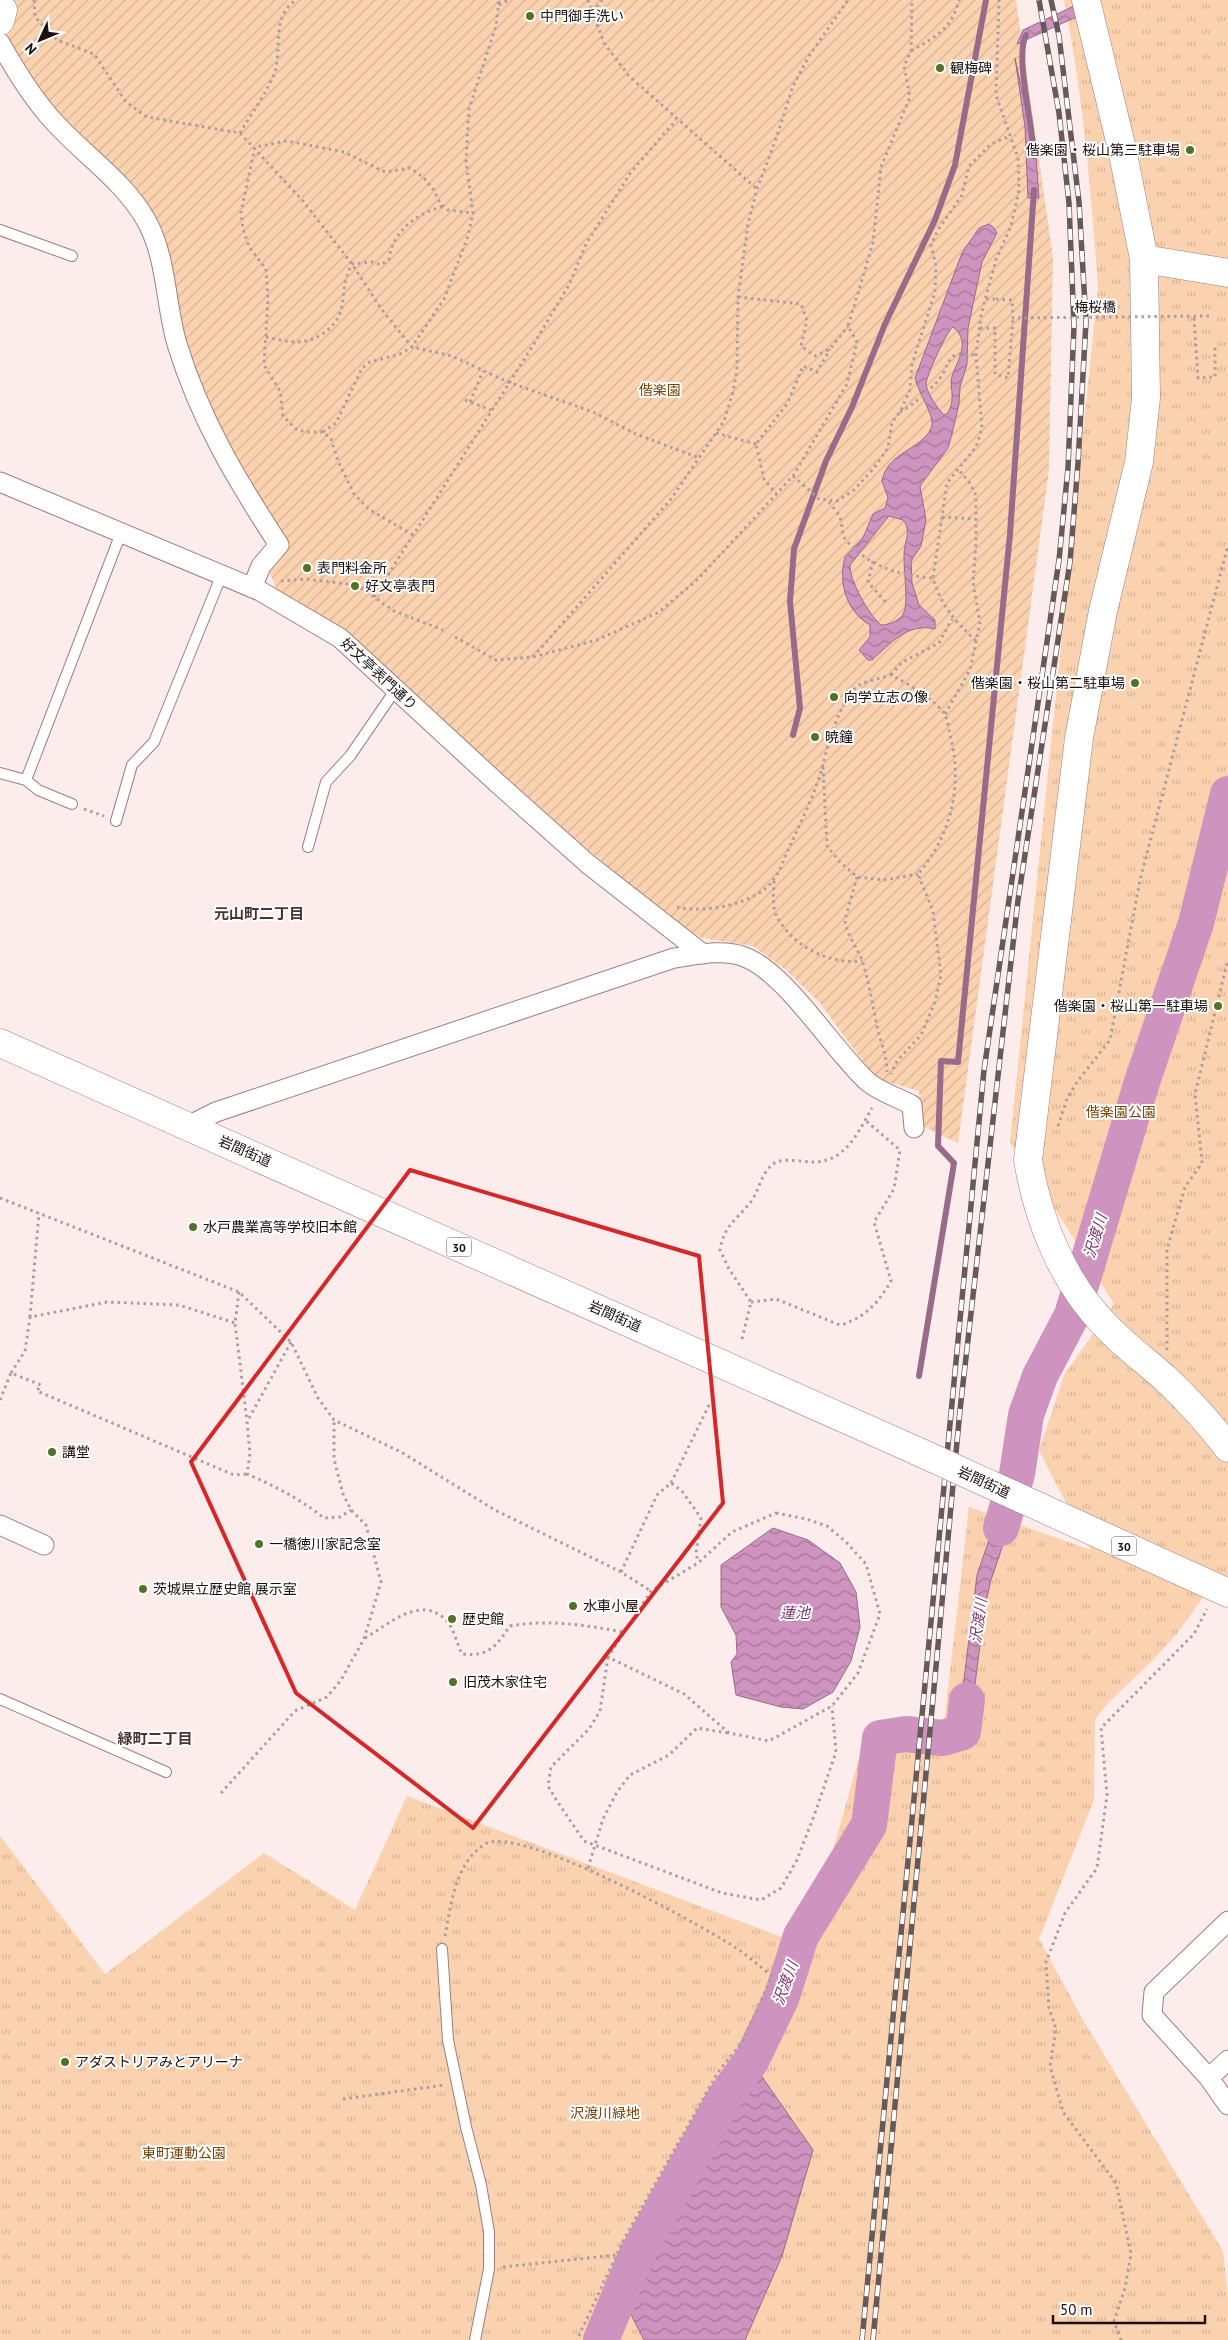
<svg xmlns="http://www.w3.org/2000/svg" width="1228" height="2340" viewBox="0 0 1228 2340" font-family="'PT Sans','Noto Sans JP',sans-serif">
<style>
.park{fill:url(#park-tufts)}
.garden{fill:url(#garden-furrows)}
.water{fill:url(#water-waves);stroke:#986b89;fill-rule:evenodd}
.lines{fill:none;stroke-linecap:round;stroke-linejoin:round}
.stream{stroke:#986b89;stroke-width:6}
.river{stroke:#ce93be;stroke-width:36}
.lane-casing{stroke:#9e7e7d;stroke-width:12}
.street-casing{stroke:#9e7e7d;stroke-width:21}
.secondary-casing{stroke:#9e7e7d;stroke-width:29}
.primary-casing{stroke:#9e7e7d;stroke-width:29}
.path{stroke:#ab9d9d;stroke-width:3;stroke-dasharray:2.5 4;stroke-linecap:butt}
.lane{stroke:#fff;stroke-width:10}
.street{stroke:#fff;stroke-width:19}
.secondary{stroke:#fff;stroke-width:28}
.primary{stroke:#fff;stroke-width:28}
.rail-casing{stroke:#665958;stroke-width:5.5}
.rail{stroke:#fff;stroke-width:4;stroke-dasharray:11;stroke-linecap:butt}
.primary-bridge-casing{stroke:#9e7e7d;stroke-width:29;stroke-linecap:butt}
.path-bridge{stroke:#ab9d9d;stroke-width:3;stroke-dasharray:2.5 4;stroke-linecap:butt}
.primary-bridge{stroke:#fff;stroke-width:28}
.marked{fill:none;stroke:#d62828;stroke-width:4;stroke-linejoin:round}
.poi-dot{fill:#537228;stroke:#fff;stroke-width:2}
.labels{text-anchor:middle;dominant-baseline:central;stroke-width:4;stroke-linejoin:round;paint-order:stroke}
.shield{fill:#fff;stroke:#5f5656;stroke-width:1}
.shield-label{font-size:12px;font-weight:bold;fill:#1a0e0e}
.poi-label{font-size:14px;fill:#1a0e0e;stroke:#fff;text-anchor:start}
.street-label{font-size:14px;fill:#1a0e0e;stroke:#fff}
.park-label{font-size:14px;fill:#764405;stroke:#fff}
.neighbourhood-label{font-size:15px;font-weight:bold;fill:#4d3231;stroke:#fff}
.water-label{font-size:15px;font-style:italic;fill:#7e366d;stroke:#fff}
</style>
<defs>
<pattern id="park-tufts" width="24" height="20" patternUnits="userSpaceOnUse" patternTransform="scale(1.25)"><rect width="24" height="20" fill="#fad2af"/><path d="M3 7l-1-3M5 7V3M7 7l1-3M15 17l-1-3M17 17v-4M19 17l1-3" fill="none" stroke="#d6b395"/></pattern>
<pattern id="garden-furrows" width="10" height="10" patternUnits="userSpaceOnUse" patternTransform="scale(1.25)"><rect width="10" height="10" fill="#fad2af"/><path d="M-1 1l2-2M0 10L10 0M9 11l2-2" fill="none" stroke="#d6b395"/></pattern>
<pattern id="water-waves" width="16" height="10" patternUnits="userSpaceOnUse" patternTransform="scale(1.25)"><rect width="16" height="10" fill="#ce93be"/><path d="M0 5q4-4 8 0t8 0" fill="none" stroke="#a67699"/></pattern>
</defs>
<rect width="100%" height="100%" fill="#fcedec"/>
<!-- park -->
<path class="park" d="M1064,0H1228V1584L1216,1579L1179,1631L1152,1661L1109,1702L1095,1719L1094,1800L1039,1939L1083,2020L1223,2251L1228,2296V2340H0V1836L105,1974L264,1853L355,1910L407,1796L806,1946L862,1747L943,1733L969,1507L1091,1550L1039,1451L1064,1375L1114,1304L1066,1226L1010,1142L1098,287C1091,191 1083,95 1064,0Z"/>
<!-- garden -->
<path class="garden" d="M7,0H1016L1053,257L1049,470L958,1143L922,1126L919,1091L875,1078L820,1003L786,970L753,946L702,938L666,917L472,749L349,633L278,593L266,564L289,543L258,502L219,424L193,366L179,325L172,261L156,220L53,109L7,36L12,9Z"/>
<!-- water -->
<path class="water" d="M1074,6L1076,17L1017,44L1023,30Z
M1015,58L1036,156L1039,198H1028L1025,127Z
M989,224L994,228L997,233L982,262L968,328L967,364L960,387L959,404L952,434L948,448L920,486L926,520L921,546L911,561L912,583L919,605L935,620V629C908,622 890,644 872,660H868L859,650L870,637V625C846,611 838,583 845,557L863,538L873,514L885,508L888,498L882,481C887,451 927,448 932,425C934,415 918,392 915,378L962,253L979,228ZM953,327C975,344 951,368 951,382C952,396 954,400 948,413L944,415C937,408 927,393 926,384C926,377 947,330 953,327ZM889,516L903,520C910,528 907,536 905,546C901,563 911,604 902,616C897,622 887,625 881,625C869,615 849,580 850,565Z
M1002,1502L1016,1506L991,1580L985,1606L968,1739L943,1745L950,1732L958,1727L977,1575Z
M773,1528L808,1540L840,1563L856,1592L860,1627L851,1661L833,1692L803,1709L781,1707L736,1695L731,1662L737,1654L736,1635L721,1607V1565Z
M877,1731L883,1778L876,1829L795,1933L863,1822L869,1803Z
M751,2061L813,2150L782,2256L745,2340H644L621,2295Z"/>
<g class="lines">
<!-- stream -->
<path class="stream" d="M1026,35C1015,55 1032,121 1033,148
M793,735L800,708L790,601L794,549L826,461L852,407L885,324L935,220L955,165L986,0
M919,1376L954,1163L938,1146L941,1061L958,1062L1010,534L1034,190"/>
<!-- river -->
<path class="river" d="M1001,1528L1017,1474L1026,1415L1040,1376L1072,1315L1142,1082L1196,923L1228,794
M601,2340L636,2256L725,2097L751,2061L781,1999L801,1936L869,1825L880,1738L906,1734L943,1738L963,1732L967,1700"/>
<defs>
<path id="lane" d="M0,230L72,256
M0,773L26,780L38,790L72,804
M26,780L121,533
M116,821L132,765L154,742L222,574
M308,847L326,782L350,756L396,689
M0,1699L166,1772
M442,1949L448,2040L466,2127L481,2185L489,2232V2269L475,2340"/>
<path id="street" d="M0,43C14,68 29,93 48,115C78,151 122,178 146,220C167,257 165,303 177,344C200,419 236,479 279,545L261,566L252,588
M0,482L260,591L340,638L496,782L588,864L703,954
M188,1126L216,1112L674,958C696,955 721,949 742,956C785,970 834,1052 868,1082C880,1092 899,1098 912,1105L914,1128
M0,1525L44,1545
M1228,1921L1154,1992L1152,2015L1209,2078L1228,2105
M1209,2078L1228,2060"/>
<path id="secondary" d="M1086,0L1122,149L1144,259L1146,398L1139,462L1103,611L1079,738L1028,1160C1038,1221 1063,1283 1107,1327C1125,1346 1147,1362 1167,1380C1189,1401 1210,1424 1228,1448
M0,8L3,10L0,21
M1144,259L1228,273"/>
<path id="primary" d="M0,1043L917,1451
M1020,1498L1228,1593"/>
</defs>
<!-- lane casing -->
<use href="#lane" class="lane-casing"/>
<!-- street casing -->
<use href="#street" class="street-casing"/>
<!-- secondary casing -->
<use href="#secondary" class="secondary-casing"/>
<!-- primary casing -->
<use href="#primary" class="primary-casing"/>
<!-- path -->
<path class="path" d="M34,0L35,17L57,40L94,54L126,102L147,117L240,133L303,201L352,264L382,310L412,347L452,356L508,382L593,412L636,434L697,457
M588,0L604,43L629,76L757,189
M652,0H653
M499,5L508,0
M593,12L602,0
M911,51C935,37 952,29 959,0
M240,133C250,116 269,89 275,72C282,47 271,17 296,0
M738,297L801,304L807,320L801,346L815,356L830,349L848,326
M986,299H996
M1194,318L1198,378L1215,377V344
M980,328H995V374L1008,378L1013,318
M266,337C276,339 287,342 297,342C317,342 339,326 342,306C345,287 343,282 352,264L373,262L381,265L389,259C393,230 417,214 443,206
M465,400L491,410
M470,402L483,371
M900,412C913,405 935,387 943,374C947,366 948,360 956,354L976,355
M323,432L336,423L362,368L370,362L400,354L412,347L444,299L468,236L473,213L466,161L469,109L496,26L499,0
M716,433L756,444
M793,476L819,499L837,501L854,490L874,468L888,448L892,422L900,412L910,390L912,364L935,292L936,266L931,245L938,230L962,195L969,166L991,144L1010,136
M777,495L764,479L756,444L787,404L803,366L817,372L830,349
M829,502C832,507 838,512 840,518C843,525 841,535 846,540C868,566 900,576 933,578
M942,517L976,519
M413,535L370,510L354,494L338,461L331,439L323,432H305L296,429L283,416L280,391L264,365L268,299L266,269L249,247L243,229L241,212L255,147L287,141L344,152L385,172L410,168L423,177L433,189L440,203L448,210L473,213
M873,561L868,582L888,605
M281,581L305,579L349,584
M361,588L394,611L443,630
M374,597L532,347L569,285L586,244L631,172L676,120
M455,637L496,660L533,657L597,640L659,612L698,579L793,476L847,384L857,342L848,326L873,243L881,167L910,97L904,66L911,51L912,0
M976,641C955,621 941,606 933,578L947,483L976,447L982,428L976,355L981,315L996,260L1011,226L1019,190L1018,158L996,95L999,0
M533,657L671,499L724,421L733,392L737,370L738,297L748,224L757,189L777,136L793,86L809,56L848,0
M891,675L901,663L939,643L952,619
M945,714L970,670L980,623L973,582L976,544V495L969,482L958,469
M823,767L827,846L840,862L857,877L884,880L918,874
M84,809L104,816
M857,877C855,885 845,918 845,921C847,935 857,948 862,960C870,985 873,1010 879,1035C883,1048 887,1059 887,1072
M774,881C774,890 772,903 775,912C788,944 828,965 862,961
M677,907C704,914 758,904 774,879C781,870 784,858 789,848C801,821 816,793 823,764C828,744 841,697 859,685C865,681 883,678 891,675C910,685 930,696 944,713C948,719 949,731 951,739C963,787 950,837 918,874L933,911L941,975L935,1002L921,1035L897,1061L891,1074
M1058,1126L1067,1099L1077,1082L1110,1040L1140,880L1228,545
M0,1198L239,1292L291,1342L318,1398L334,1420L401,1452L495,1510L621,1572L651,1591
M239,1292L235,1323L247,1421
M751,1302L776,1299L840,1325C864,1319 879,1302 891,1281L874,1222L894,1189L900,1150L865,1120
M30,1317L39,1213
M742,1339L751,1302L729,1269L720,1250C724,1226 735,1221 750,1203C760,1191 762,1165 780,1161C790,1159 804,1162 815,1162C846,1161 858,1132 872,1108
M291,1342L247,1422L250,1454L247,1474C275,1486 300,1499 324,1518L340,1517L351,1510
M1167,1350V1249L1185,1187L1202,1163L1195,1094L1228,959
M11,1373L25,1351L30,1317L107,1302L179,1305L235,1323
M0,1400L11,1373L41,1385L37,1391L234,1475L247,1474
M671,1483L710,1403
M776,1513L806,1519L827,1526L846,1542L866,1564L880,1614L858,1673L832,1706L769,1741L729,1733L684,1694L608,1657L651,1591L698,1563L732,1532Z
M621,1572L657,1495L671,1483L682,1491L701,1518L696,1553L698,1562
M365,1638C388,1625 419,1595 445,1619C453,1626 457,1644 462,1654C489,1657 496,1646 510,1626C549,1619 584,1625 623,1632
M608,1657L600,1711L589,1729L551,1767L548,1786L557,1801L584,1841L722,1893L761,1900L781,1888L796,1862L814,1816L836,1752L832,1706
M221,1793L295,1711L327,1697L341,1680L364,1639L381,1582L366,1525L351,1510L343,1494L334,1459V1420
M588,1868L603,1819L617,1792L630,1775L669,1755L697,1728L728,1733
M445,1936C451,1905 455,1863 485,1844C518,1824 695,1922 730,1944C745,1953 758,1965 772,1976L743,2041L718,2072L624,2239L577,2340
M343,2099L444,2085
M503,2267L616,2255
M1121,2340L1114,2321L1125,2288L1131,2254L1116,2183L1063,2112L1050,2066L1056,2029L1049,2008L1046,1962L1065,1913L1097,1868L1107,1795L1101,1728L1194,1634L1207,1609"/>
<!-- lane -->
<use href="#lane" class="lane"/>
<!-- street -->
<use href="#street" class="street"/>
<!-- secondary -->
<use href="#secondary" class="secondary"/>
<!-- primary -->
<use href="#primary" class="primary"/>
<defs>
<path id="rail" d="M862,2340L984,1070L1059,560L1068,468L1074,326L1069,203L1059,113L1039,0
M873,2340L960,1410L1018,900L1070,562L1078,463L1086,322L1079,202L1059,36L1051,0"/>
</defs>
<!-- rail casing -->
<use href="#rail" class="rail-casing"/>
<!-- rail -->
<use href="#rail" class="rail"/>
<defs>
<path id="primary-bridge" d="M917,1451L1020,1498"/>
</defs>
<!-- primary-bridge casing -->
<use href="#primary-bridge" class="primary-bridge-casing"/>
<!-- path-bridge -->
<path class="path-bridge" d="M996,299L1012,300L1013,318L1211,316"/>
<!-- primary-bridge -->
<use href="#primary-bridge" class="primary-bridge"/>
</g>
<!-- marked area -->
<path class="marked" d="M410,1170L699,1256L723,1503L473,1828L296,1693L191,1462Z"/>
<!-- markers -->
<g class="poi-dot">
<circle cx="530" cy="16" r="5"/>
<circle cx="940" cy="68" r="5"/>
<circle cx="1190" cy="150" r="5"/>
<circle cx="307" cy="568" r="5"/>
<circle cx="355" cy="586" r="5"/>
<circle cx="1135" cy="683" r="5"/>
<circle cx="834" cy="697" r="5"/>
<circle cx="815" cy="737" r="5"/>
<circle cx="1218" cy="1006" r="5"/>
<circle cx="193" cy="1227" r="5"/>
<circle cx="52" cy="1452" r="5"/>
<circle cx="259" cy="1544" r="5"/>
<circle cx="143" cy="1589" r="5"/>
<circle cx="573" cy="1606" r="5"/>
<circle cx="452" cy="1619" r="5"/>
<circle cx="453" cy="1682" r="5"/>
<circle cx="65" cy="2062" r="5"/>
</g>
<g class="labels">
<!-- shield labels -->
<g class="shield">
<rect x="446.5" y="1237.5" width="25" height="19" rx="4"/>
<rect x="1111.5" y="1536.5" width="25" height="19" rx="4"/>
</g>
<g class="shield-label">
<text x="459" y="1247">30</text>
<text x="1124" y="1546">30</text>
</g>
<!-- poi labels -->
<g class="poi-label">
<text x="540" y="16">中門御手洗い</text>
<text x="950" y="68">観梅碑</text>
<text x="1180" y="150" text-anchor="end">偕楽園・桜山第三駐車場</text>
<text x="317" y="568">表門料金所</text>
<text x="365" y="586">好文亭表門</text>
<text x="1125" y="683" text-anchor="end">偕楽園・桜山第二駐車場</text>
<text x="844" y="697">向学立志の像</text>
<text x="825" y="737">暁鐘</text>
<text x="1208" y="1006" text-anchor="end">偕楽園・桜山第一駐車場</text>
<text x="203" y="1227">水戸農業高等学校旧本館</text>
<text x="62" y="1452">講堂</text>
<text x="269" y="1544">一橋徳川家記念室</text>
<text x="153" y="1589">茨城県立歴史館 展示室</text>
<text x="583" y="1606">水車小屋</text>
<text x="462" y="1619">歴史館</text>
<text x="463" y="1682">旧茂木家住宅</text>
<text x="75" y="2062">アダストリアみとアリーナ</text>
</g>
<!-- street labels -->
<g class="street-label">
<text x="1095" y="307">梅桜橋</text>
<text transform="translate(379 674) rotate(43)">好文亭表門通り</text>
<text transform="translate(245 1151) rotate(24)">岩間街道</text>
<text transform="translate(615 1316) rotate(24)">岩間街道</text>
<text transform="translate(984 1482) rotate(25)">岩間街道</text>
</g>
<!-- park labels -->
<g class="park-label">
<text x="660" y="390">偕楽園</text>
<text x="1121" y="1112">偕楽園公園</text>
<text x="605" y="2113">沢渡川緑地</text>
<text x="184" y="2153">東町運動公園</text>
</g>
<!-- neighbourhood labels -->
<g class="neighbourhood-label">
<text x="259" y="913">元山町二丁目</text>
<text x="155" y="1738">緑町二丁目</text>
</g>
<!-- water labels -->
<g class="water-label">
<text transform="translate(1095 1236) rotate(-73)">沢渡川</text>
<text x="795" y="1612">蓮池</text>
<text transform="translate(978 1621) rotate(-82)">沢渡川</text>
<text transform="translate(785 1983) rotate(-70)">沢渡川</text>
</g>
</g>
<!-- north arrow -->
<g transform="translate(40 40) rotate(226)" stroke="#ffffff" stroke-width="4" paint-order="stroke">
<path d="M0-4L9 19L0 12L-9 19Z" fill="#1a0e0e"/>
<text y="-8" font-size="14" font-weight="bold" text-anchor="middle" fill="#1a0e0e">N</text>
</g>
<!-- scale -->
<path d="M1053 2315v8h152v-8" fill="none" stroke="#1a0e0e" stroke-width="2.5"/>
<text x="1060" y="2315" font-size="15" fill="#1a0e0e" stroke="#ffffff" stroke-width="4" paint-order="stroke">50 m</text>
</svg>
